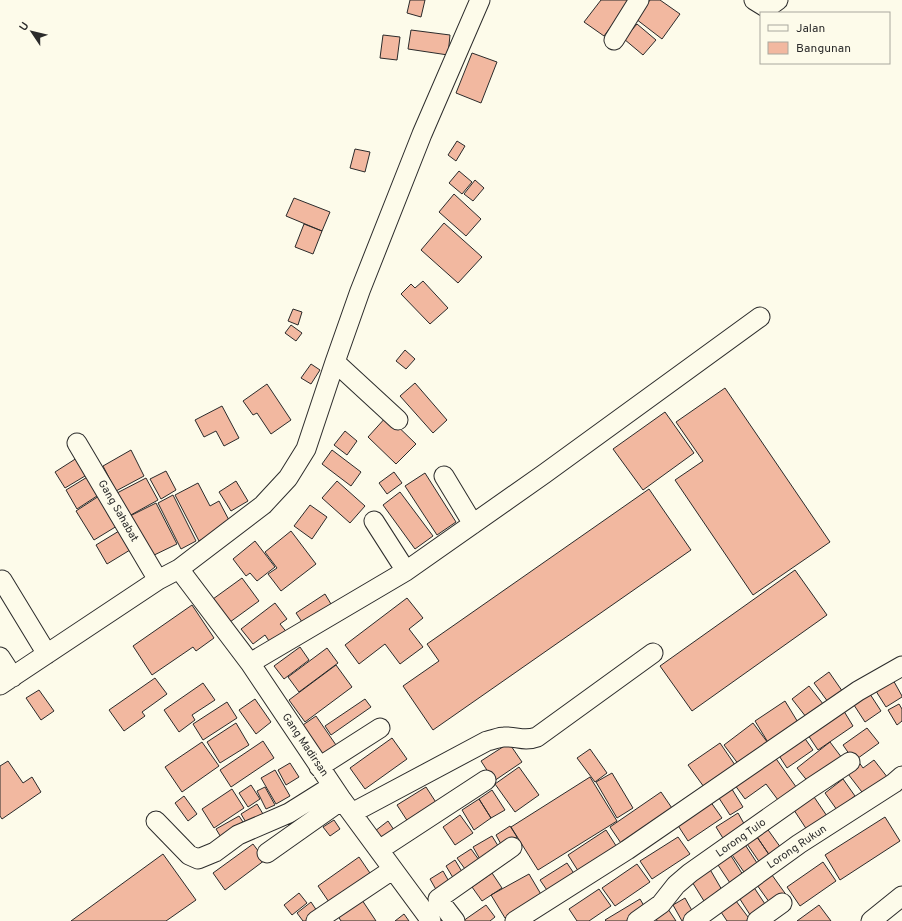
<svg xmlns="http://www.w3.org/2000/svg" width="902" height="921" viewBox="0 0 902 921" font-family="Overpass,sans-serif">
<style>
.building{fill:#f2b8a0;stroke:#2b2b2b}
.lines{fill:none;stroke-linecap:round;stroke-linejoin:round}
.minor-casing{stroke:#2b2b2b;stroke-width:21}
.minor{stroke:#fdfbea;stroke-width:19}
.labels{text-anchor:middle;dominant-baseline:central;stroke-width:3;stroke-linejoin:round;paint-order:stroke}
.street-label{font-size:11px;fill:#2b2b2b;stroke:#fdfbea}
</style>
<rect width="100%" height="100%" fill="#fdfbea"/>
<!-- building -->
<path class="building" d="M410,0H425L421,17L407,13Z
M601,0H631L604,36L584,22Z
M650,0H660L680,14L662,39L636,19Z
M637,24L656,40L643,55L624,39Z
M411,30L450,35L448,55L408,49Z
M383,35L400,37L397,60L380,58Z
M472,53L497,62L481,103L456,93Z
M457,141L465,146L456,161L448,155Z
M355,149L370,152L365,172L350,168Z
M459,171L472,182L462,194L449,183Z
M475,180L484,188L473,201L464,194Z
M454,194L481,219L466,236L439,212Z
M294,198L330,212L322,231L286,216Z
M444,223L482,257L458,283L421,250Z
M304,224L322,231L313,254L295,247Z
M423,281L448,308L430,324L401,294L411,284L415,288Z
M293,309L302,312L298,325L288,321Z
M291,325L302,333L296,341L285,333Z
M405,350L415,359L406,369L396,361Z
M311,364L320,370L311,384L301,378Z
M415,383L447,420L433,433L400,396Z
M267,384L291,420L271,434L257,413L253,415L243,401Z
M725,388L830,542L753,595L675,480L703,461L676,422Z
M222,406L239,438L224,446L216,431L204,437L195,420Z
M665,412L694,453L643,490L613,449Z
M387,416L416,444L396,464L368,437Z
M345,431L357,441L347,455L334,445Z
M131,450L144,476L116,491L103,466Z
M332,450L361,472L351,486L322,464Z
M80,456L90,473L65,488L55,472Z
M166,471L176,490L161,499L150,479Z
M394,472L402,483L387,494L379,483Z
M425,473L456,522L437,535L405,486Z
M89,476L100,494L77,509L66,490Z
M146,478L158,500L129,516L117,493Z
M236,481L248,501L231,511L219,492Z
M337,481L365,506L350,523L322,498Z
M198,483L210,506L219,501L231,524L199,541L175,495Z
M649,489L691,550L433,730L403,686L439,661L427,644Z
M400,492L433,536L415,549L383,505Z
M173,495L196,541L181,549L158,503Z
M99,496L117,526L94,540L76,511Z
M156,503L177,544L148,558L128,517Z
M310,505L327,517L312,539L294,526Z
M119,531L130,550L107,564L96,545Z
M291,531L316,564L281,591L268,574L277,568L265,552Z
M255,541L275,567L257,581L250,573L246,576L233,559Z
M795,570L827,615L692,711L660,666Z
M242,578L259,601L230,622L213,599Z
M325,594L334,609L306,628L296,613Z
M407,598L423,618L409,629L423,647L400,664L385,644L359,664L345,645Z
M275,603L287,619L280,624L289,635L273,647L265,635L253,644L241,629Z
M192,605L214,638L196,651L193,647L152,675L133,646Z
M300,647L309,660L284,679L274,666Z
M327,648L338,663L299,692L288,677Z
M336,665L352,687L305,722L289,700Z
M829,672L845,695L831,706L814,683Z
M155,678L167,694L142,712L145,716L124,731L109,710Z
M892,678L902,696V697L886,707L874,688Z
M203,683L215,700L192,715L195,720L179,732L164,710Z
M809,686L827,709L810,722L792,699Z
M39,690L54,711L41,720L26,698Z
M868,691L881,711L865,722L852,702Z
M255,699L271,722L256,734L239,710Z
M365,699L371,707L331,735L325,726Z
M785,701L799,724L769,744L755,721Z
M227,702L237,718L203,740L193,724Z
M899,704L902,709V721L897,725L888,710Z
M842,708L853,726L818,750L806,732Z
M316,716L336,745L319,756L300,727Z
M236,723L249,745L220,763L207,742Z
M753,723L768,743L739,765L724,745Z
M867,728L879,743L854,761L843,745Z
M801,733L813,750L787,768L776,751Z
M392,738L407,759L365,789L350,768Z
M263,741L274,758L231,787L220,770Z
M202,742L219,766L182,792L165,767Z
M830,742L842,758L809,783L797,768Z
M509,743L522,762L494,781L481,761Z
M720,743L735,765L704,787L688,765Z
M590,749L607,773L595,782L577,758Z
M772,753L799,791L781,804L766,784L745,799L732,781Z
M874,760L888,778L865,796L845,770L858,761L863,768Z
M8,761L23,783L32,777L41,792L2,819L0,816V766Z
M290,763L299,777L286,785L278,770Z
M519,767L539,795L515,812L495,784Z
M275,770L290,796L276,804L261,778Z
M612,773L633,808L617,818L596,782Z
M590,777L617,821L538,870L511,827Z
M843,779L855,796L837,810L825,793Z
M251,785L260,799L248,807L239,793Z
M730,786L743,807L730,815L717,795Z
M265,787L275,805L266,809L257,791Z
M426,787L439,807L410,825L397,805Z
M232,789L244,808L214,828L202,809Z
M492,790L505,810L491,818L479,799Z
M810,791L829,819L809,833L790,804Z
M661,792L676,814L625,849L610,827Z
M184,796L197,814L188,821L175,803Z
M479,799L491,818L474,830L462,810Z
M710,801L722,818L688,841L677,824Z
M257,804L263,814L247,824L241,814Z
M738,813L747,829L726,843L716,827Z
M460,815L473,833L455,845L443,827Z
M239,816L245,825L222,839L216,829Z
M885,817L900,841L840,880L825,855Z
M334,820L340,829L330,836L323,827Z
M388,821L396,833L383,842L375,831Z
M510,826L517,837L502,846L496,835Z
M766,827L781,848L770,856L755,834Z
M606,830L620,852L582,877L568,855Z
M755,834L770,856L760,863L745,841Z
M492,836L500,849L481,861L473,847Z
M678,837L690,854L652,879L640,861Z
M742,840L759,866L746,875L728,849Z
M253,844L265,860L225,890L213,873Z
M471,849L479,860L465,869L457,858Z
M728,851L743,875L730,883L714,859Z
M163,854L196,900L166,921H71Z
M359,857L372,876L331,905L318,886Z
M455,860L464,875L455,881L446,866Z
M823,862L836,881L800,906L787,887Z
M567,863L577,878L551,896L540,880Z
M637,864L650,882L615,906L602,888Z
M708,866L722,890L704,901L689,877Z
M443,871L451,885L438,893L430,879Z
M492,873L502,888L482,901L472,887Z
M529,874L542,896L505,918L491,895Z
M772,875L787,896L772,906L757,885Z
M753,886L769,910L754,921L738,896Z
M599,889L611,906L589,921H577L569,909Z
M299,893L307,903L292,915L284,905Z
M360,897L376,921H341L336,913Z
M685,898L695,916L686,921H682L673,905Z
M640,899L647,911L631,921H606L605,920Z
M736,901L751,921H727L721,912Z
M311,902L319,914L309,921H303L297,913Z
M486,905L495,917L490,921H463Z
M819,905L831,921H797Z
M668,909L676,921H657L655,917Z
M404,914L409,921H395Z"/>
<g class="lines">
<defs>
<path id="minor" d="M754,0L767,8L778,0
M614,40L639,0
M335,362L398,420
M77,443L158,580
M444,476L473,524
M374,521L406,571
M179,569L250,663L342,800L431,921
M2,580L47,654
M0,657L13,677
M250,663L406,571L544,474L760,317
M0,685L158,580L179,569L263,505L288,478L306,449L335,362L360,291L422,134L480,0
M319,767L380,728
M352,813L487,741C493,740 499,737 504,737C517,736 523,742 537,737L653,653
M156,821L189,855L198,859L215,852L238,835L289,813L332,786
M379,850L486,780
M267,853L342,800
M316,921L392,870
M455,921L438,899L512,847
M515,921L627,850L858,691L902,666
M637,921L661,904L676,885L690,873L812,787L850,762
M693,921L799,844L894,783L902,776
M757,921L782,903
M871,921L902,896"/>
</defs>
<!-- minor casing -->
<use href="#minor" class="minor-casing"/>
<!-- minor -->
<use href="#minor" class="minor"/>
</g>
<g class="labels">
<!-- street labels -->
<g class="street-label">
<text transform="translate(118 511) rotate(60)">Gang Sahabat</text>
<text transform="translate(305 745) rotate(56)">Gang Madirsan</text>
<text transform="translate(741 838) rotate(-35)">Lorong Tulo</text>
<text transform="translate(797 847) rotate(-34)">Lorong Rukun</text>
</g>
</g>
<!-- legend -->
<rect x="760" y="12" width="130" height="52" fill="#fdfbea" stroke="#a9a89e"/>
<rect x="768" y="25" width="20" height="6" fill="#fdfbea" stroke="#a9a89e"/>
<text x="796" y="32" font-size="12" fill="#2b2b2b">Jalan</text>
<rect x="768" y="42" width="20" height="12" fill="#f2b8a0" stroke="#a9a89e"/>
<text x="796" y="52" font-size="12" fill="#2b2b2b">Bangunan</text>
<!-- north arrow -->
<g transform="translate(32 32) rotate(305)" stroke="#fdfbea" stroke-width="3" paint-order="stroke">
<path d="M0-3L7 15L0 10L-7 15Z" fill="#2b2b2b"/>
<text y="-6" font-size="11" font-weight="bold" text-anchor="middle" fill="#2b2b2b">U</text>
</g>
</svg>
